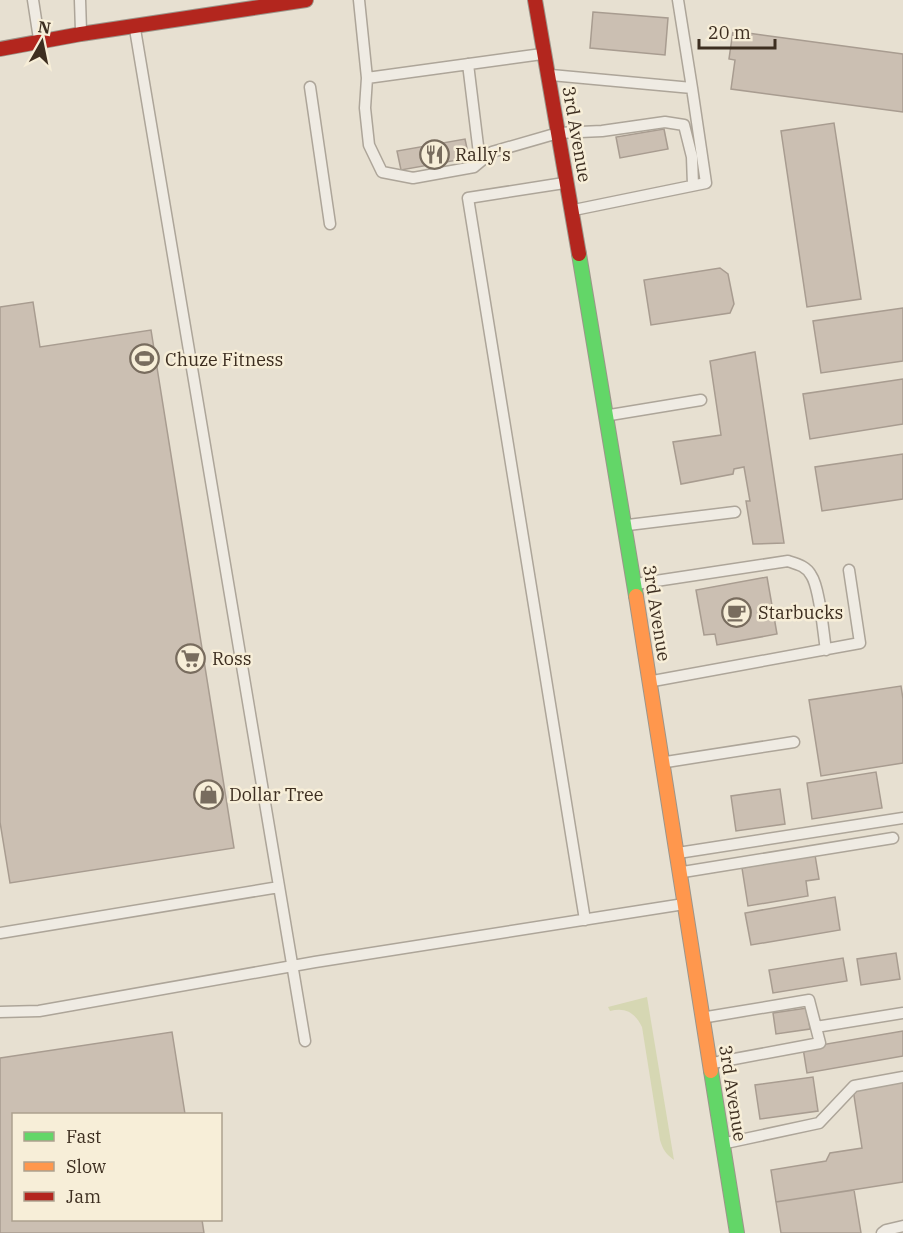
<svg xmlns="http://www.w3.org/2000/svg" width="903" height="1233" viewBox="0 0 903 1233" font-family="'IBM Plex Serif',serif">
<style>
.green{fill:#d6d7b3}
.building{fill:#cbbfb2;stroke:#a89c90;stroke-width:1.5}
.lines{fill:none;stroke-linecap:round;stroke-linejoin:round}
.lane-casing{stroke:#ada599;stroke-width:13}
.fast-casing{stroke:#9c958a;stroke-width:16}
.slow-casing{stroke:#9c958a;stroke-width:16}
.jam-casing{stroke:#9c958a;stroke-width:16}
.lane{stroke:#efebe3;stroke-width:10}
.fast{stroke:#63d668;stroke-width:14}
.slow{stroke:#ff974d;stroke-width:14}
.jam{stroke:#b3261e;stroke-width:14}
.labels{text-anchor:middle;dominant-baseline:central;stroke-width:5;stroke-linejoin:round;paint-order:stroke}
.street-label{font-size:18px;fill:#3d2e20;stroke:#f7eed8}
.poi-label{font-size:18px;fill:#3d2e20;stroke:#f7eed8;text-anchor:start}
</style>
<rect width="100%" height="100%" fill="#e7e0d1"/>
<!-- green -->
<path class="green" d="M647,997L674,1160C666,1154 663,1150 660,1140L642,1027C635,1013 626,1007 610,1011L608,1007Z"/>
<!-- building -->
<path class="building" d="M593,12L668,18L665,55L590,48Z
M733,31L903,54V112L731,89L735,60L729,59Z
M834,123L861,299L807,307L781,131Z
M664,129L668,149L620,158L616,137Z
M465,139L469,158L401,170L397,151Z
M720,268L728,274L734,304L730,313L651,325L644,280Z
M33,302L40,347L151,330L234,848L10,883L0,822V307Z
M903,308V361L821,373L813,321Z
M755,352L784,543L753,544L746,501H750L744,467L734,469L733,474L681,484L673,442L721,435L710,361Z
M903,379V424L810,439L803,394Z
M903,454V499L822,511L815,467Z
M767,577L777,634L717,645L715,634L704,635L696,590Z
M901,686L903,699V763L821,776L809,700Z
M876,772L882,808L812,819L807,783Z
M780,789L785,824L736,831L731,796Z
M815,855L819,879L806,881L808,896L748,906L742,868Z
M835,897L840,930L751,945L745,913Z
M896,953L900,979L861,985L857,959Z
M843,958L847,981L773,993L769,970Z
M807,1008L810,1029L776,1034L773,1013Z
M903,1031V1056L807,1073L803,1048Z
M172,1032L185,1114H14V1220H202L204,1233H0V1058Z
M813,1077L818,1111L760,1119L755,1085Z
M903,1081V1182L776,1202L771,1170L826,1161L830,1153L862,1148L853,1089Z
M854,1190L861,1233H781L776,1202Z"/>
<g class="lines">
<defs>
<path id="lane" d="M33,0L39,39
M80,0L81,31
M359,0L367,78
M135,29L305,1041
M542,54L367,78L365,108L369,145L382,172L413,178L474,167L492,152L558,133L602,131L665,122L684,125L692,157L693,185
M468,64L480,162
M551,75L692,88L678,0
M310,87L330,224
M564,183L468,198L585,920
M574,210L706,183L692,88
M610,415L701,400
M628,525L735,512
M636,584L788,561C797,564 806,566 811,575C820,588 823,632 826,650
M653,681L860,643L849,570
M666,762L794,742
M678,853L903,818
M683,872L893,838
M0,933L279,887
M0,1012L39,1011L315,962L684,904
M707,1017L809,1000L820,1043L713,1063
M816,1027L903,1013
M726,1143L819,1123L854,1086L903,1077
M882,1233L886,1230L903,1226"/>
<path id="fast" d="M579,254L636,596
M711,1071L737,1233"/>
<path id="slow" d="M636,596L711,1071"/>
<path id="jam" d="M535,0L579,254
M0,49L81,34L306,0"/>
</defs>
<!-- lane casing -->
<use href="#lane" class="lane-casing"/>
<!-- fast casing -->
<use href="#fast" class="fast-casing"/>
<!-- slow casing -->
<use href="#slow" class="slow-casing"/>
<!-- jam casing -->
<use href="#jam" class="jam-casing"/>
<!-- lane -->
<use href="#lane" class="lane"/>
<!-- fast -->
<use href="#fast" class="fast"/>
<!-- slow -->
<use href="#slow" class="slow"/>
<!-- jam -->
<use href="#jam" class="jam"/>
</g>
<!-- icons -->
<defs>
<symbol id="restaurant-ring" viewBox="-11 -11 22 22"><circle r="9.5" fill="#f7eed8" stroke="#786c5e" stroke-width="1.5"/><path d="M-5-6h1v4h1v-4h1v4h1v-4h1v5L-1.5 .5V6h-2V.5L-5-1ZM5-6V6H3V1.5H1.5Q1.5-4 5-6Z" fill="#786c5e"/></symbol>
<symbol id="stadium-ring" viewBox="-11 -11 22 22"><circle r="9.5" fill="#f7eed8" stroke="#786c5e" stroke-width="1.5"/><path d="M0-5a6.5 5 0 1 0 0 10a6.5 5 0 1 0 0-10ZM-3.5-1.8h7v3.6h-7Z" fill="#786c5e"/></symbol>
<symbol id="cafe-ring" viewBox="-11 -11 22 22"><circle r="9.5" fill="#f7eed8" stroke="#786c5e" stroke-width="1.5"/><path d="M-5.5-4.5H6V0H3Q3 3.5 0 3.5H-2.5Q-5.5 3.5-5.5 0ZM3-3.2v2h1.7v-2ZM-6 4.5H4V6H-6Z" fill="#786c5e"/></symbol>
<symbol id="supermarket-ring" viewBox="-11 -11 22 22"><circle r="9.5" fill="#f7eed8" stroke="#786c5e" stroke-width="1.5"/><path d="M-6-5.5h2.5l.6 2H6L4.5 2H-2.5L-4.4-4H-6ZM-1.5 3.2a1.3 1.3 0 1 0 .1 0ZM3 3.2a1.3 1.3 0 1 0 .1 0Z" fill="#786c5e"/></symbol>
<symbol id="shop-ring" viewBox="-11 -11 22 22"><circle r="9.5" fill="#f7eed8" stroke="#786c5e" stroke-width="1.5"/><path d="M-5-2.5h2.3a2.7 3.5 0 0 1 5.4 0H5L5.5 6h-11ZM-1.5-2.5h3a1.5 2.3 0 0 0-3 0Z" fill="#786c5e"/></symbol>
</defs>
<g fill-rule="evenodd">
<use href="#restaurant-ring" x="418" y="138" width="33" height="33"/>
<use href="#stadium-ring" x="128" y="342" width="33" height="33"/>
<use href="#cafe-ring" x="720" y="596" width="33" height="33"/>
<use href="#supermarket-ring" x="174" y="642" width="33" height="33"/>
<use href="#shop-ring" x="192" y="778" width="33" height="33"/>
</g>
<g class="labels">
<!-- street labels -->
<g class="street-label">
<text transform="translate(577 134) rotate(80)">3rd Avenue</text>
<text transform="translate(657 613) rotate(81)">3rd Avenue</text>
<text transform="translate(733 1093) rotate(81)">3rd Avenue</text>
</g>
<!-- poi labels -->
<g class="poi-label">
<text x="455" y="154">Rally's</text>
<text x="165" y="359">Chuze Fitness</text>
<text x="758" y="612">Starbucks</text>
<text x="212" y="658">Ross</text>
<text x="229" y="794">Dollar Tree</text>
</g>
</g>
<!-- legend -->
<rect x="12" y="1113" width="210" height="108" fill="#f7eed8" stroke="#ada18e" stroke-width="1.5"/>
<rect x="24" y="1132" width="30" height="9" fill="#63d668" stroke="#ada18e" stroke-width="1.5"/>
<text x="66" y="1143" font-size="18" fill="#3d2e20">Fast</text>
<rect x="24" y="1162" width="30" height="9" fill="#ff974d" stroke="#ada18e" stroke-width="1.5"/>
<text x="66" y="1173" font-size="18" fill="#3d2e20">Slow</text>
<rect x="24" y="1192" width="30" height="9" fill="#b3261e" stroke="#ada18e" stroke-width="1.5"/>
<text x="66" y="1203" font-size="18" fill="#3d2e20">Jam</text>
<!-- north arrow -->
<g transform="translate(42 42) rotate(9)" stroke="#f7eed8" stroke-width="4.5" paint-order="stroke">
<path d="M0-4.5L10 22L0 15L-10 22Z" fill="#3d2e20"/>
<text y="-9" font-size="16" font-weight="bold" text-anchor="middle" fill="#3d2e20">N</text>
</g>
<!-- scale -->
<path d="M699 39v9h76v-9" fill="none" stroke="#3d2e20" stroke-width="3"/>
<text x="708" y="39" font-size="18" fill="#3d2e20" stroke="#f7eed8" stroke-width="4.5" paint-order="stroke">20 m</text>
</svg>
